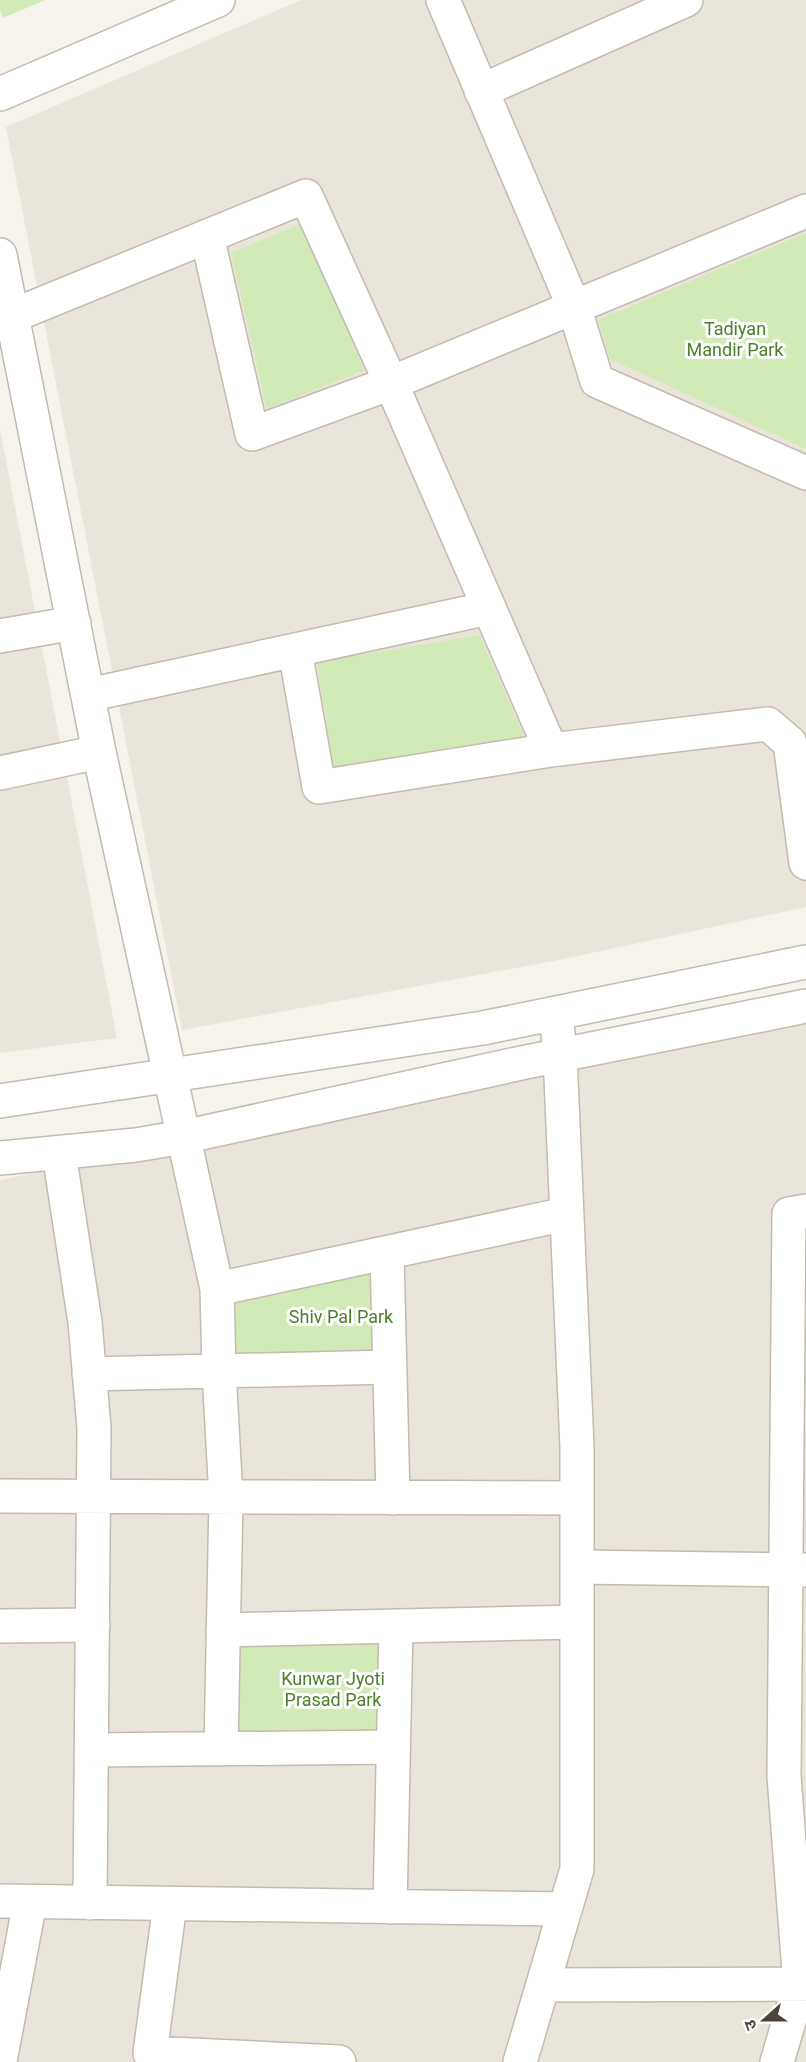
<svg xmlns="http://www.w3.org/2000/svg" width="806" height="2062" viewBox="0 0 806 2062" font-family="Roboto,'Noto Sans Devanagari',sans-serif">
<style>
.residential{fill:#eae5da}
.green{fill:#d2eab5}
.lines{fill:none;stroke-linecap:round;stroke-linejoin:round}
.minor-casing{stroke:#c2bbae;stroke-width:36}
.minor{stroke:#fff;stroke-width:33}
.labels{text-anchor:middle;dominant-baseline:central;stroke-width:6;stroke-linejoin:round;paint-order:stroke}
.park-label{font-size:18px;fill:#4a7f2a;stroke:#fff}
</style>
<rect width="100%" height="100%" fill="#f6f3ec"/>
<!-- residential -->
<path class="residential" d="M301,0H806V907L559,960L182,1030L6,127Z
M0,429L117,1038L0,1053Z
M806,1013V2062H0V1180Z"/>
<!-- green -->
<path class="green" d="M0,0H45L3,18L0,10Z
M303,223L364,370L267,409L231,253Z
M806,233V449L610,359L598,320Z
M479,635L526,740L334,771L317,662Z
M376,1266L389,1358L230,1356L229,1299Z
M384,1636L383,1739L232,1738L233,1643Z"/>
<g class="lines">
<defs>
<path id="minor" d="M443,0L574,307L597,381L806,473
M481,91L686,0
M0,94L218,0
M207,236L252,434L391,383L806,211
M0,255L99,752L217,1289L219,1371L226,1498L221,1749
M12,316L306,196L391,383L551,750
M0,636L74,623
M295,650L319,787L551,750L768,724L790,743L806,863
M88,695L489,608
M0,773L99,752
M0,1101L483,1028L806,962
M59,1153L85,1322L94,1428L90,1903
M0,1158L136,1145L183,1137L526,1062L806,1006
M387,1253L393,1498
M217,1289L566,1214
M89,1374L390,1367
M0,1496L577,1498
M577,1567L806,1570
M0,1626L93,1625
M223,1630L577,1622
M92,1750L393,1747
M0,1901L565,1909
M170,1904L150,2053L339,2062
M390,1907L396,1626
M543,1985L806,1984
M0,2061L30,1902
M520,2062L577,1869V1447L560,1055L556,1013
M777,2062L800,1984L784,1776L789,1214L806,1211"/>
</defs>
<!-- minor casing -->
<use href="#minor" class="minor-casing"/>
<!-- minor -->
<use href="#minor" class="minor"/>
</g>
<g class="labels">
<!-- park labels -->
<g class="park-label">
<text x="735" y="328">Tadiyan<tspan x="735" dy="21">Mandir Park</tspan></text>
<text x="341" y="1316">Shiv Pal Park</text>
<text x="333" y="1678">Kunwar Jyoti<tspan x="333" dy="21">Prasad Park</tspan></text>
</g>
</g>
<!-- north arrow -->
<g transform="translate(764 2020) rotate(249)" stroke="#ffffff" stroke-width="4.5" paint-order="stroke">
<path d="M0-4.5L10 22L0 15L-10 22Z" fill="#4b4439"/>
<text y="-9" font-size="16" font-weight="bold" text-anchor="middle" fill="#4b4439">उ</text>
</g>
</svg>
